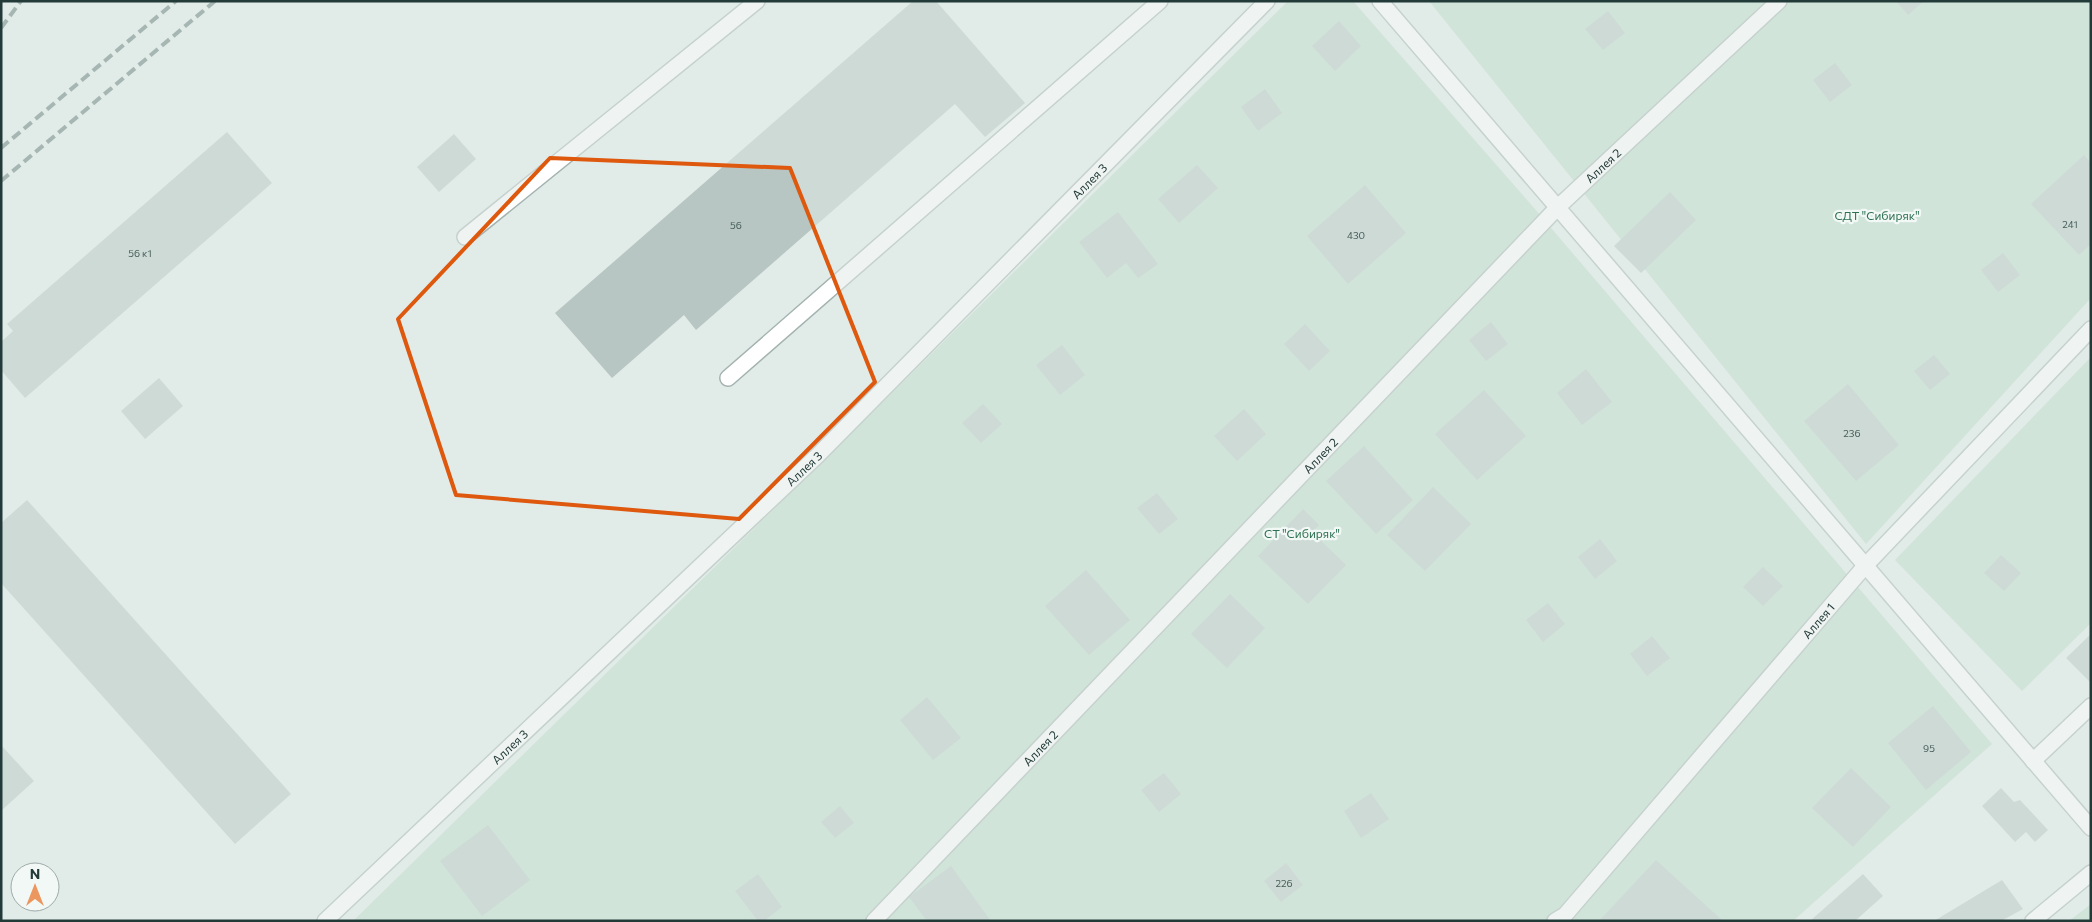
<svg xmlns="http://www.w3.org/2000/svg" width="2092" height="922" viewBox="0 0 2092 922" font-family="Commissioner,sans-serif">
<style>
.green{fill:#bbdbc9}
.building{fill:#b7c6c2}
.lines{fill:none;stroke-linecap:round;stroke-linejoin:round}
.lane-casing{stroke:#a4b3b0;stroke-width:18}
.street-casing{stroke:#a4b3b0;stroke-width:18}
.lane{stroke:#fff;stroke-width:15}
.street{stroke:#fff;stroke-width:15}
.rail{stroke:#5d7774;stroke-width:4;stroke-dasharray:10 5;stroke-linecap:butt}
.marked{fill:none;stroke:#de580e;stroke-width:4;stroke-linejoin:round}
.labels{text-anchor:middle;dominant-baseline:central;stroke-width:4.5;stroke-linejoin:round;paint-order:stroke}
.number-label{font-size:10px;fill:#475e5a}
.street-label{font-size:12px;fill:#223b38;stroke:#f2f8f6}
.park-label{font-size:12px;fill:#2e7052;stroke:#f2f8f6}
</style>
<rect width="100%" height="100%" fill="#e1ebe8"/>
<!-- green -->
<path class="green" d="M1288,1H1353L1534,208L1992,744L1793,921H353L825,459Z
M1429,1H2091V298L1866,544Z
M2091,357V623L2022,691L1895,560Z
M2091,904V921H2069Z"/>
<!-- building -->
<path class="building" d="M913,1H936L1025,103L985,137L955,104L696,330L684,315L612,378L555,313Z
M1896,1H1924L1908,15Z
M1608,11L1625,33L1603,50L1585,29Z
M1339,21L1361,46L1335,71L1312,46Z
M1835,63L1852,85L1830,102L1813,80Z
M1265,89L1282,113L1258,131L1241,107Z
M227,132L272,183L25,398L1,370V342L13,331L7,324Z
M454,134L476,159L439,192L417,167Z
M2084,155L2091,163V244L2079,255L2031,204Z
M1197,165L1218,188L1179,223L1158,199Z
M1365,185L1406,233L1348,284L1307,236Z
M1670,192L1696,220L1641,273L1614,246Z
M1118,212L1158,264L1138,278L1126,263L1107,278L1079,242Z
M2003,253L2020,275L1998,292L1981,270Z
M1491,322L1508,344L1486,361L1469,340Z
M1305,324L1330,351L1309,371L1284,344Z
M1062,345L1085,375L1060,395L1036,365Z
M1934,355L1950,374L1930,390L1914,371Z
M1586,369L1612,402L1582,425L1557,393Z
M159,378L183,406L145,439L121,411Z
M1848,384L1899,445L1856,481L1804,421Z
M1484,390L1526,436L1477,480L1435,434Z
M983,404L1002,424L981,443L962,423Z
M1244,409L1266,434L1237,461L1214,436Z
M1364,446L1413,500L1376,534L1326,481Z
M1433,487L1471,524L1425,571L1387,535Z
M1157,493L1178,519L1159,534L1137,508Z
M27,500L291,794L235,844L1,583V523Z
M1303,509L1319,525L1312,532L1346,565L1308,604L1258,556Z
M1600,539L1617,561L1595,579L1578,557Z
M2001,555L2021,573L2004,591L1984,573Z
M1763,567L1783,586L1763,606L1743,587Z
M1086,570L1130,620L1089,655L1045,606Z
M1230,594L1265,628L1227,668L1191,634Z
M1548,603L1565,624L1543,642L1526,620Z
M2091,634V683L2066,658Z
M1652,636L1670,658L1647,676L1630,654Z
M927,697L961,738L933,760L900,720Z
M1933,706L1971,752L1926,790L1888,743Z
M1,745L34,781L1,811Z
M1851,768L1891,807L1853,847L1812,808Z
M1164,773L1181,794L1159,812L1141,790Z
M2001,788L2014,802L2020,800L2048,830L2035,842L2026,832L2015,842L1982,806Z
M1371,793L1389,819L1361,838L1344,811Z
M840,806L854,823L835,838L821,822Z
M488,825L530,880L482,916L440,861Z
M1656,860L1723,921H1599Z
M1286,863L1303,885L1281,902L1264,881Z
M951,866L991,921H927L909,897Z
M758,874L782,907L764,921H758L735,891Z
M1863,874L1883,896L1855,921H1810Z
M2002,880L2023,909L2001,921H1934Z"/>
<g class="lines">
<defs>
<g id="lane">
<path d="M465,237L757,1"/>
<path d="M728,378L1160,1"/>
<path d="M2033,761L2091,706"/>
<path id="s1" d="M325,921L818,455L1267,1"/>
<path id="s2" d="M874,921L1558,207L1779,1"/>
<path id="s3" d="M1555,921L1565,915L1865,566L2091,329"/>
<path d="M2033,921L2091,873"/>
</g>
<path id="street" d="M1380,1L2091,828"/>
</defs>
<!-- lane casing -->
<use href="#lane" class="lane-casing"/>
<!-- street casing -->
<use href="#street" class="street-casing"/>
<!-- lane -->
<use href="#lane" class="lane"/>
<!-- street -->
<use href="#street" class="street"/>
<!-- rail -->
<path class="rail" d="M1,28L21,1
M1,148L176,1
M1,181L215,1"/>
</g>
<!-- marked area -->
<path d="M0 0H2092V922H0ZM550,158L790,168L875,382L739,519L456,495L398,319Z" fill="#e1ebe8" fill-opacity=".55" fill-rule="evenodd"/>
<path class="marked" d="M550,158L790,168L875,382L739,519L456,495L398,319Z"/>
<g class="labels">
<!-- number labels -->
<g class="number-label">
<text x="2070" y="224">241</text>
<text x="736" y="225">56</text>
<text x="1356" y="235">430</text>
<text x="140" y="253">56 к1</text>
<text x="1852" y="433">236</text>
<text x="1929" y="748">95</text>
<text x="1284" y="883">226</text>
</g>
<!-- street labels -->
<g class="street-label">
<text stroke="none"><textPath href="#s2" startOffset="1050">Аллея 2</textPath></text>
<text stroke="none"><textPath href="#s1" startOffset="1064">Аллея 3</textPath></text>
<text stroke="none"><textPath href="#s2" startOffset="645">Аллея 2</textPath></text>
<text stroke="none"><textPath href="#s1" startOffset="659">Аллея 3</textPath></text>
<text stroke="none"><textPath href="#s3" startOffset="400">Аллея 1</textPath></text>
<text stroke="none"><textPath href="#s1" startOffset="254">Аллея 3</textPath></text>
<text stroke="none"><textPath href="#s2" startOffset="240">Аллея 2</textPath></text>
</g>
<!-- park labels -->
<g class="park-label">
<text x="1877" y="215">СДТ "Сибиряк"</text>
<text x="1302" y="533">СТ "Сибиряк"</text>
</g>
</g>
<!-- border -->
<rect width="2092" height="922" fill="none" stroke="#223b38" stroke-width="5"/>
<!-- north arrow -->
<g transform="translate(35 887)"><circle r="24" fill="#f2f8f6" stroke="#9facaa"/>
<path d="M0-4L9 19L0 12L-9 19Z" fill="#ec975f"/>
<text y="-8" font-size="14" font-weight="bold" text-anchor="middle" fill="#223b38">N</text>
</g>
</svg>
